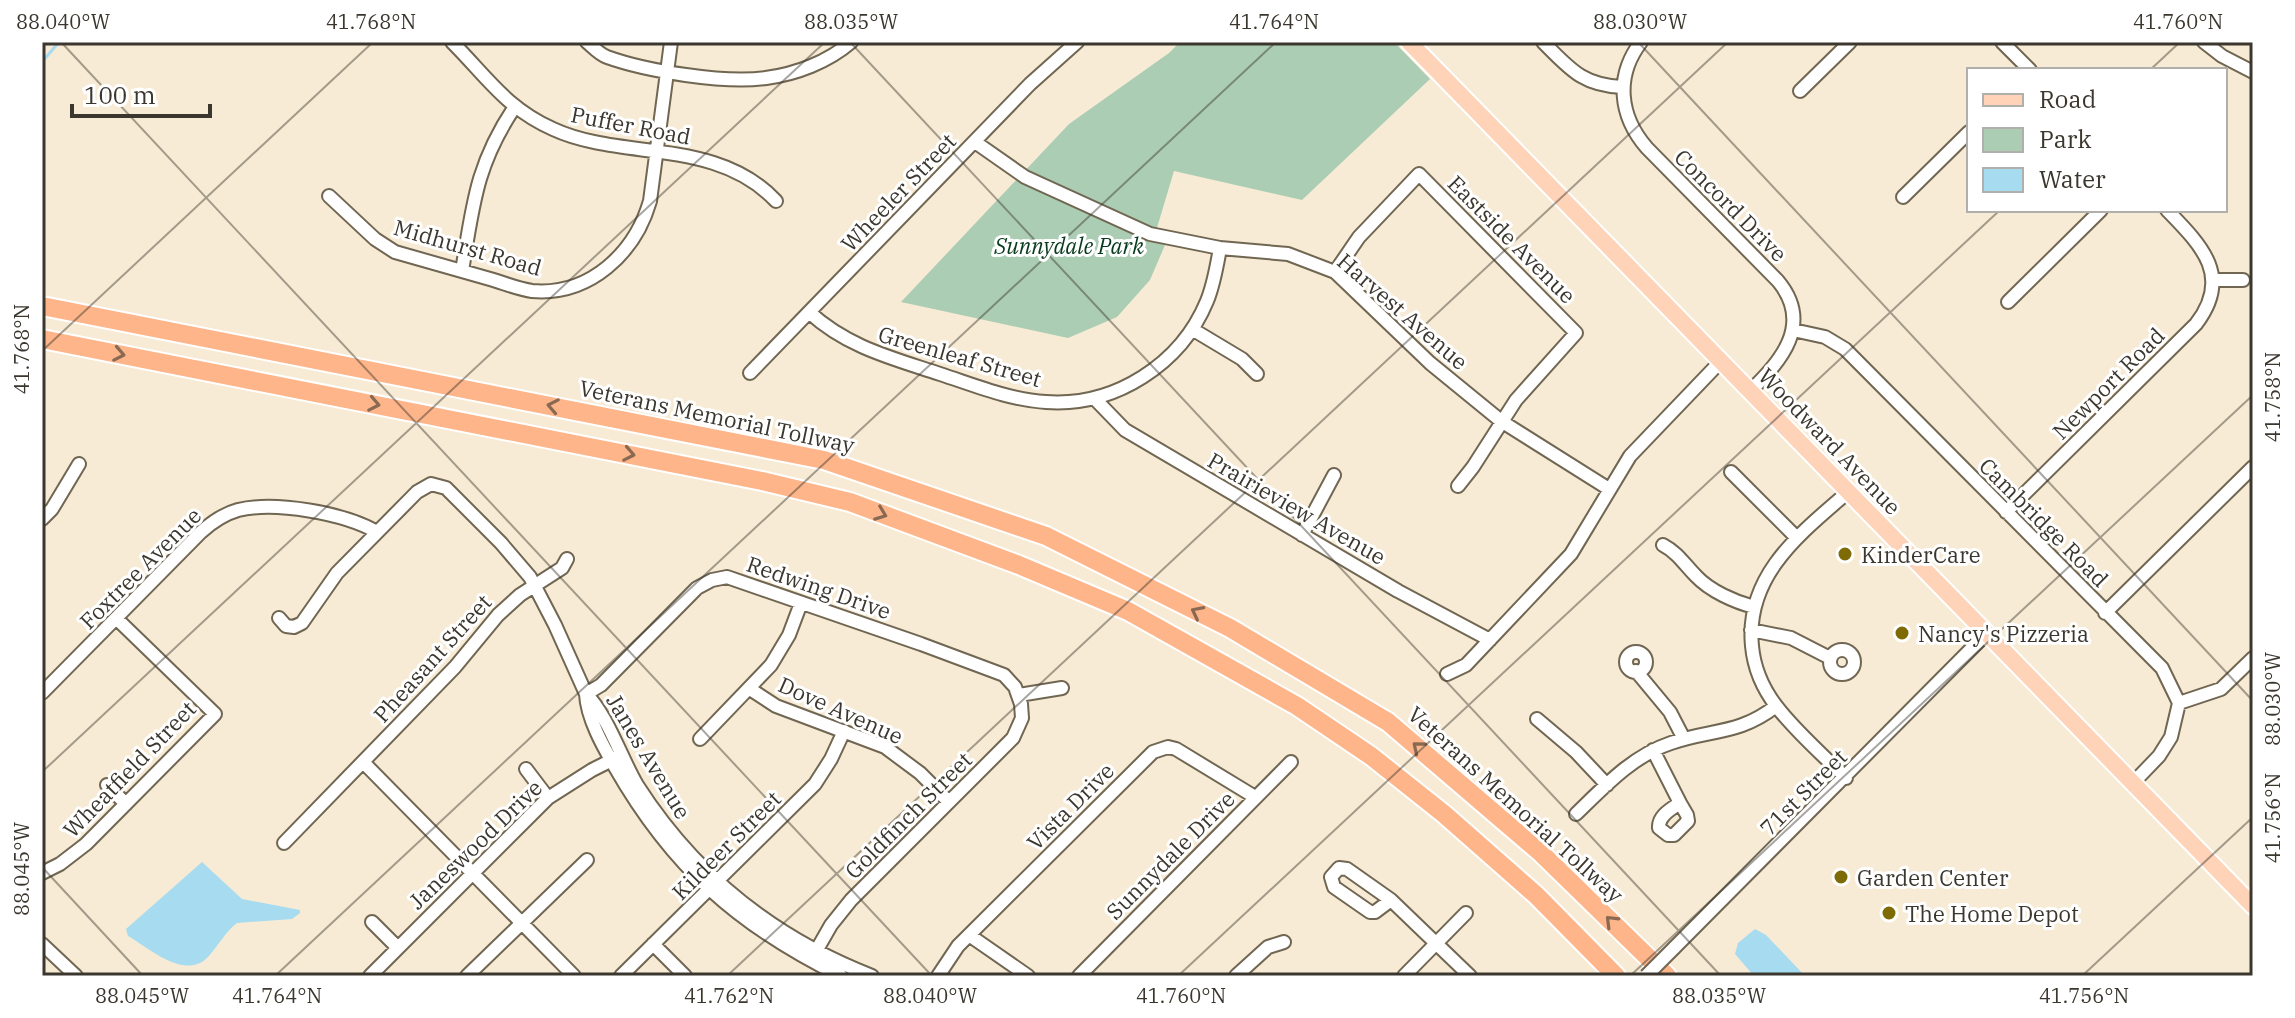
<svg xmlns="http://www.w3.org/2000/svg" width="2295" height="1018" viewBox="0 0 2295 1018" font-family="'IBM Plex Serif',serif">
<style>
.green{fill:#abcdb3}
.water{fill:#a6dbf0}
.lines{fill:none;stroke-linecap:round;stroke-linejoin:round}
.stream{stroke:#a6dbf0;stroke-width:3}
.minor-casing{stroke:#706652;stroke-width:16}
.major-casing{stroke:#fff;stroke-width:20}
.highway-casing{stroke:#fff;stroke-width:22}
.minor{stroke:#fff;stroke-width:12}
.major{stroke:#fed3b8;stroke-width:16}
.highway{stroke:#fdb589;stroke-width:18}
.minor-bridge-casing{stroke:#706652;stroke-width:16;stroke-linecap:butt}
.minor-bridge{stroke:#fff;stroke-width:12}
.oneway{stroke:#896952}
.ticks{fill:none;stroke:#3b372e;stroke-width:2;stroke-opacity:0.45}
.poi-dot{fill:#7e6b05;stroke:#fff;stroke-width:3}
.labels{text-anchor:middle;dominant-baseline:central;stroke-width:6;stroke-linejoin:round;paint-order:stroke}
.street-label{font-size:22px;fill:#3b372e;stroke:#fff}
.park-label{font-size:22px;font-style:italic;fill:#083b1d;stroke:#fff}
.poi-label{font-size:22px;fill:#3b372e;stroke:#fff;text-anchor:start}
.neatline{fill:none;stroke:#3b372e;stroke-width:3}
.ticks-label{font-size:20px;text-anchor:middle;fill:#3b372e}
</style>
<rect width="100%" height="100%" fill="#f7ebd5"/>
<!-- green -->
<path class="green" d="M1180,42H1394L1430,79L1302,200L1174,171L1153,241L1165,245L1150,280L1117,317L1068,338L901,302L1069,124L1169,53Z"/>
<!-- water -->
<path class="water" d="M202,862L242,899L300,910V913L292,919L237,923C226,931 218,946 208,957C185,981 149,948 128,936L126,929Z
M1755,929L1766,935L1805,976H1754L1735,954L1738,943Z"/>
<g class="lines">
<!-- stream -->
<path class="stream" d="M42,62L59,42"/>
<defs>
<path id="minor" d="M452,42C487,77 506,108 553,129C622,161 716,137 776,201
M587,42C593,47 599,54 607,57C646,71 725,84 766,78C796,74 828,62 851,42
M1543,42C1570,69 1582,85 1622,87
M1641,42C1615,76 1619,116 1647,148L1778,281C1813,323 1782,361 1750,391
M2002,42L2030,70
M2204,42L2222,56L2253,72
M1800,91L1850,42
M975,142L1025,177L1150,234L1220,248L1288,254L1335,272L1430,363L1501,421L1609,489
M329,196L375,239L395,252C427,261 459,270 490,279C504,283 518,289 532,291C590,296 635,253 650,201L671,42
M1903,197L1969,132
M462,271C473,205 476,165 514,108
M1335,272L1359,237L1419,174L1576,333L1516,400L1473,467L1458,486
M2213,280H2243
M2008,302L2101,210
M809,312C847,347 892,358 940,374C974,385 1010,400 1046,402C1115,407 1181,364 1207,301C1214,284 1217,265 1220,248
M1192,329L1242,359L1257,374
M1793,330L1825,337L1845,349L2162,668L2179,703L2171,737L2159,756L2133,783
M750,373L1030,84L1077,42
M1094,398L1125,430L1398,591L1490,640
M1731,472L1797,538
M2006,512L2196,324C2233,276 2201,245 2167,210
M42,519L52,509L79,464
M1302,535L1334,475
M1663,545C1678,553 1684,564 1696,576C1710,591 1735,602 1754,607
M2105,613L2253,467
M279,618L286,626L294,627L302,623L337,573L417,492L431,484L446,488L501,543L530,577L555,625L586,694C607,714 621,758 637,785C694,874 774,938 872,976
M1751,630L1791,638L1830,658
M1830 662a12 12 0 1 1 24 0a12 12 0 1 1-24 0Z
M1626 662a10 10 0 1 1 20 0a10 10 0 1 1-20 0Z
M1636,671L1670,712L1684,739
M1447,674L1466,665L1571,554L1630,456L1721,361
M750,689L776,706L885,747L920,773L949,802
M42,693L201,532C212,522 224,514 238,510C275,501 344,513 377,532
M586,694L601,685L697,588L712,580L727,577L921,644L1004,675L1015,687L1021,704L1022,718L1013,738L851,900L831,925L811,960
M586,694C587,718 603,746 615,767C672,867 739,926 841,976
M1019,695L1062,688
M2179,703L2221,689L2253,658
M1537,719L1576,752L1607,785
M700,739L771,665L789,635L801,603
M1653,750L1680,803C1671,809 1658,816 1659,828L1668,835H1674L1688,821L1687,815L1680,803
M363,762L574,976
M526,769L548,798
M1846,778C1823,755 1797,733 1777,707C1763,689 1754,668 1752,646C1745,575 1801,533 1848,492
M107,785L126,804
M1576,814C1604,787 1632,756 1671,743C1711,729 1739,735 1776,706
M284,843L455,667L498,615L520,595L562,568L567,559
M1339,868L1347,869L1391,900L1375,912H1370L1334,887L1331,877Z
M42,873L60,864L86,844L215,714L117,619
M1391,900L1470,976
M372,922L398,948
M969,935L1028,976
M42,944L76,976
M653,944L685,976
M1674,948L1987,633
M370,976L548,798L592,770L618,757
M467,976L587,860
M621,976L815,784L831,759L844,731
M938,976L958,946L1153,752L1168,747L1176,749L1255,797
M1079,976L1291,762
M1236,976L1268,947L1284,942
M1404,976L1466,913"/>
<path id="major" d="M1409,42L2253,906"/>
<path id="highway" d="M42,306L824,460L1046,536L1230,628L1388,722L1541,853L1667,976
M42,339L762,481L850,502L1019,565L1128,611L1297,706L1371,756L1444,814L1536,895L1616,976"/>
</defs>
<!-- minor casing -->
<use href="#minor" class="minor-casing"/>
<!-- major casing -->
<use href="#major" class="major-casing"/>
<!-- highway casing -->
<use href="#highway" class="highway-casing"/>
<!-- minor -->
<use href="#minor" class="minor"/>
<!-- major -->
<use href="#major" class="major"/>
<!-- highway -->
<use href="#highway" class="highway"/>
<defs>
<path id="minor-bridge" d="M1646,976L1674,948"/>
</defs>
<!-- minor-bridge casing -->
<use href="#minor-bridge" class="minor-bridge-casing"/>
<!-- minor-bridge -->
<use href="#minor-bridge" class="minor-bridge"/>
</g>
<!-- one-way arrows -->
<defs><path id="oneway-chevron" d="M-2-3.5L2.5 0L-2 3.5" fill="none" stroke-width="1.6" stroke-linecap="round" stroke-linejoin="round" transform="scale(2)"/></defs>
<g class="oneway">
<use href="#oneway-chevron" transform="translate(119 354) rotate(11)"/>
<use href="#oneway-chevron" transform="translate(374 404) rotate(11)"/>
<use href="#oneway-chevron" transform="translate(553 406) rotate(-169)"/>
<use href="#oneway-chevron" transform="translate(629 454) rotate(11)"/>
<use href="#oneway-chevron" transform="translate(881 514) rotate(21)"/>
<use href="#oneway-chevron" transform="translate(1197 612) rotate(-153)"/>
<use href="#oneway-chevron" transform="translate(1418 747) rotate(-140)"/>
<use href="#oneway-chevron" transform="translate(1611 921) rotate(-135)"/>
</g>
<!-- ticks -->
<path class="ticks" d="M61,42L932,976M850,42L1721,976M1638,42L2253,701M2150,70L2180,42M42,351L373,42M42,772L825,42M42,867L143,976M275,976L1276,42M727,976L1728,42M1178,976L2000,210M1630,976L2253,395M2082,976L2253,817"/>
<!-- markers -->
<g class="poi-dot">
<circle cx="1845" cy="554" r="8"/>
<circle cx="1902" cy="633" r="8"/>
<circle cx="1841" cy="877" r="8"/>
<circle cx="1889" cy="913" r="8"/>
</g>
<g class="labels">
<!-- street labels -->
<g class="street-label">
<text transform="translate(631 125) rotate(11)">Puffer Road</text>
<text transform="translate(898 192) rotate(-46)">Wheeler Street</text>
<text transform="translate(1731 205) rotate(45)">Concord Drive</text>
<text transform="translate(1512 239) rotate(45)">Eastside Avenue</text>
<text transform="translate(468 247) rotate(16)">Midhurst Road</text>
<text transform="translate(1403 311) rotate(41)">Harvest Avenue</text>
<text transform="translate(960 356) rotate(16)">Greenleaf Street</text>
<text transform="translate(2108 383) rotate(-45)">Newport Road</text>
<text transform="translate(717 416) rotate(12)">Veterans Memorial Tollway</text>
<text transform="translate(1830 441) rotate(46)">Woodward Avenue</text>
<text transform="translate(1297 508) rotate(30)">Prairieview Avenue</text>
<text transform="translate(2044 522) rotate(45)">Cambridge Road</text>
<text transform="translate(140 568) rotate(-45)">Foxtree Avenue</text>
<text transform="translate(819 587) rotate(19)">Redwing Drive</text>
<text transform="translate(432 658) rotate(-48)">Pheasant Street</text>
<text transform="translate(841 710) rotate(24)">Dove Avenue</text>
<text transform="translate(649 756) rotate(59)">Janes Avenue</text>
<text transform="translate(129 769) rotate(-46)">Wheatfield Street</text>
<text transform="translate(1803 792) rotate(-45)">71st Street</text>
<text transform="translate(1516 804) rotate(42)">Veterans Memorial Tollway</text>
<text transform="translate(1070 806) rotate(-45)">Vista Drive</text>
<text transform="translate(908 815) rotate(-45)">Goldfinch Street</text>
<text transform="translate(475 844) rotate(-44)">Janeswood Drive</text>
<text transform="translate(726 845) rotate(-45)">Kildeer Street</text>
<text transform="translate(1170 855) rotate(-45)">Sunnydale Drive</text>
</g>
<!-- park labels -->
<g class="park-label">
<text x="1069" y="245">Sunnydale Park</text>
</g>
<!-- poi labels -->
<g class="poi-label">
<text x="1861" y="554">KinderCare</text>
<text x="1918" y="633">Nancy's Pizzeria</text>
<text x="1857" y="877">Garden Center</text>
<text x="1905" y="913">The Home Depot</text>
</g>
</g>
<!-- border -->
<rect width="2295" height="1018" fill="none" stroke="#ffffff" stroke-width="88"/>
<!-- legend -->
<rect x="1967" y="68" width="260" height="144" fill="#ffffff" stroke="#b1afab" stroke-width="2"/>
<rect x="1983" y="94" width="40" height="12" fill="#fed3b8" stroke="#b1afab" stroke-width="2"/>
<text x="2039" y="108" font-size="24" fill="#3b372e">Road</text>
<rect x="1983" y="128" width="40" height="24" fill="#abcdb3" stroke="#b1afab" stroke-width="2"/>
<text x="2039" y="148" font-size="24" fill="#3b372e">Park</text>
<rect x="1983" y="168" width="40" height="24" fill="#a6dbf0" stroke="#b1afab" stroke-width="2"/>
<text x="2039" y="188" font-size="24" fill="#3b372e">Water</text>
<!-- scale -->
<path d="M72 104v12h138v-12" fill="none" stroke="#3b372e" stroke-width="4"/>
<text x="84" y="104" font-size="24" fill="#3b372e" stroke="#ffffff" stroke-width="6" paint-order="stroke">100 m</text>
<rect x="44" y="44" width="2207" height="930" class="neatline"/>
<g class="ticks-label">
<text x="63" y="29">88.040°W</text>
<text x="371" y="29">41.768°N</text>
<text x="851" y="29">88.035°W</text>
<text x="1274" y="29">41.764°N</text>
<text x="1640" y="29">88.030°W</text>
<text x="2178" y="29">41.760°N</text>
<text transform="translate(22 349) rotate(-90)" y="7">41.768°N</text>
<text transform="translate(2273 397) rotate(-90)" y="7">41.758°N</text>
<text transform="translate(2273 699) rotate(-90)" y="7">88.030°W</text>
<text transform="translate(2273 818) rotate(-90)" y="7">41.756°N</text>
<text transform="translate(22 869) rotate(-90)" y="7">88.045°W</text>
<text x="142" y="1003">88.045°W</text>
<text x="277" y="1003">41.764°N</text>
<text x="729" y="1003">41.762°N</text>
<text x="930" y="1003">88.040°W</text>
<text x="1181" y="1003">41.760°N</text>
<text x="1719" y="1003">88.035°W</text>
<text x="2084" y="1003">41.756°N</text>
</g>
</svg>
